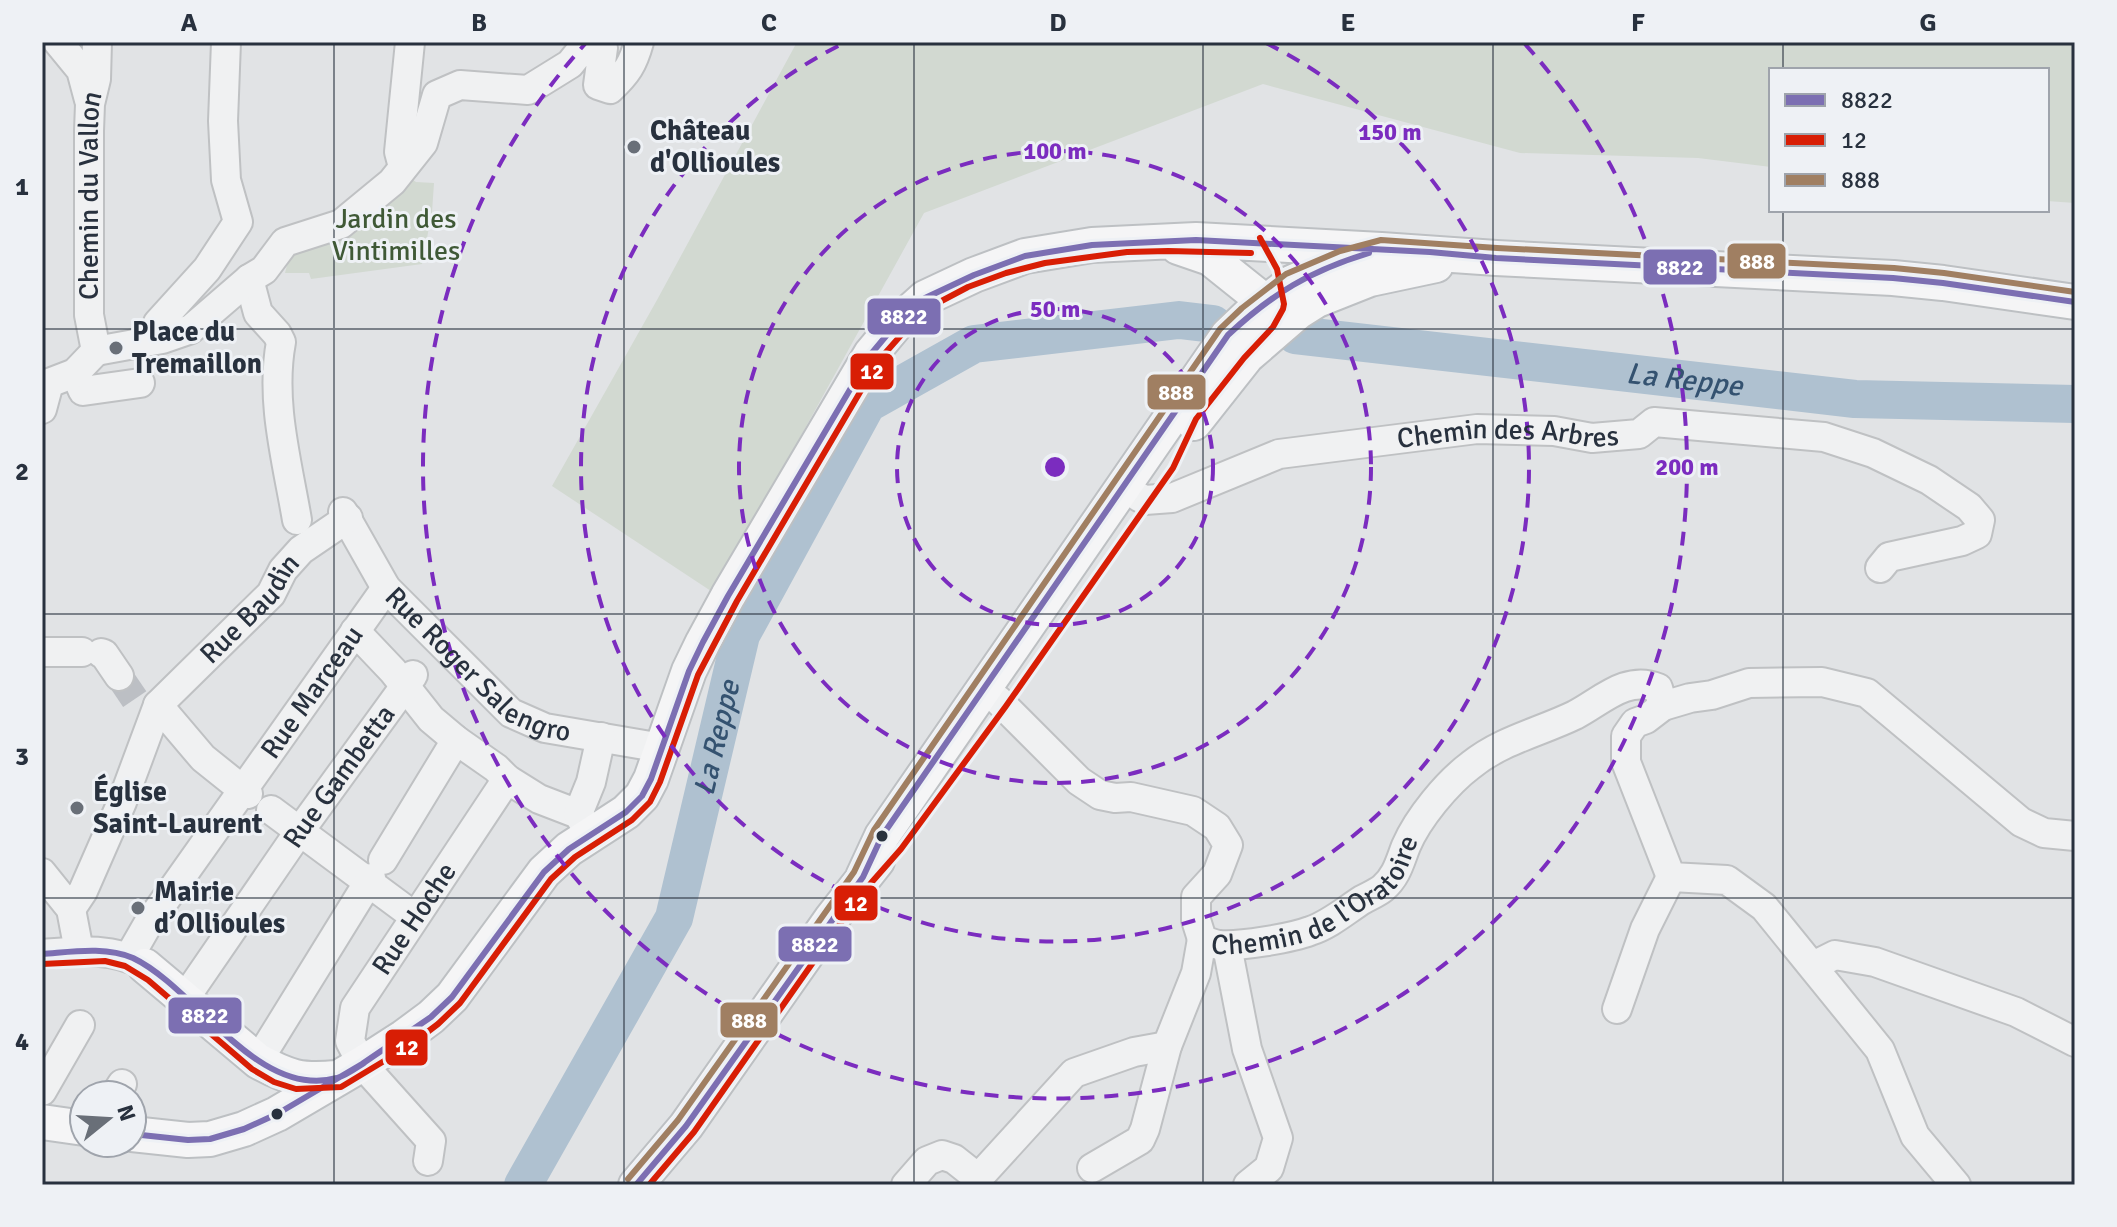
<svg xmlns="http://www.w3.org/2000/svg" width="2117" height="1227" viewBox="0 0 2117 1227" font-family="Signika,sans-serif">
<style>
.green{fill:#d2d9d1}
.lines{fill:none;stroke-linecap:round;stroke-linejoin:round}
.river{stroke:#afc1d0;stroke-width:38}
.minor-tunnel{stroke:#bcbfc4;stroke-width:28;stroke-dasharray:28 14;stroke-linecap:butt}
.minor-casing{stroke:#bfc1c3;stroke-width:32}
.major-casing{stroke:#bdc0c3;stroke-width:38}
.minor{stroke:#f0f1f2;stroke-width:28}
.major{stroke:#f5f5f6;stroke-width:34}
.bus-1-casing{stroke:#eef1f5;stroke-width:12}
.bus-2-casing{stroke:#eef1f5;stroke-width:12}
.bus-3-casing{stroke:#eef1f5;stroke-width:12}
.bus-1{stroke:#7c6fb2;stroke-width:6}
.bus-2{stroke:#d81e05;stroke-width:6}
.bus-3{stroke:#a07f62;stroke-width:6}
.grid{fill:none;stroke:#28313e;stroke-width:2;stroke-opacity:0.55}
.ring{fill:none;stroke:#7b2cbf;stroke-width:4;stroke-dasharray:14 10}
.poi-dot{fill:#696f78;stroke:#eef1f5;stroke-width:3}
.bus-dot{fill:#28313e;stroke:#eef1f5;stroke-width:3}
.labels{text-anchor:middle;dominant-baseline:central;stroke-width:6;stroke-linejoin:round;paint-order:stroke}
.poi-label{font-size:28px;font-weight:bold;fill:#28313e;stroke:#eef1f5;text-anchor:start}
.street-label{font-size:28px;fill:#28313e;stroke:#eef1f5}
.park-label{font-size:28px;fill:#3f5936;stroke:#eef1f5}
.water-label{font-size:30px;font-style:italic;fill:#345270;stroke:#eef1f5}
.centre{fill:#7b2cbf;stroke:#eef1f5;stroke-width:4}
.ring-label{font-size:24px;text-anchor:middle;font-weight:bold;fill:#7b2cbf;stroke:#eef1f5;stroke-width:6;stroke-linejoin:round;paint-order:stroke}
.line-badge{stroke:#eef1f5;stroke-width:3}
.badge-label{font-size:22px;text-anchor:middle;font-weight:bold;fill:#fff}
.neatline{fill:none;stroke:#28313e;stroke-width:3}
.grid-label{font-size:26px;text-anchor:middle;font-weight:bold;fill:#28313e}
</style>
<rect width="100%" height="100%" fill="#e1e3e5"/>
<!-- green -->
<path class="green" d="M797,42H2075V203L2047,201V70H1771V167L1698,158L1520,153L1263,84L924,213L714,593L552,486L657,300Z
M407,176L416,182L434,183L432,212L422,264L311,279L309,273H285L290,254Z"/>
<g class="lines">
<!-- river -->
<g class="river">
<path id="s1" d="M1295,335L1855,399L2075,404"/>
<path id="s2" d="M523,1185L674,918L741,635L867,404L974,344L1179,320L1213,324"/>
</g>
<!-- minor-tunnel -->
<path class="minor-tunnel" d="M119,676L138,704"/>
<defs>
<g id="minor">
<path d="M58,42L81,70L89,100"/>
<path d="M403,167L399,152L410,42"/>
<path d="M249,279L258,313L277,334L281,342C270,401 287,461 297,520"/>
<path d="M158,323L207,269L238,222L226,180L223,121L226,42"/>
<path d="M96,351L162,339L191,329L249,279L264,270L285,242L341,224L392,182L423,143L437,95L460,85L528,90L570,64L586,44L603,48L598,85L610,89C627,73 633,64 639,42"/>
<path id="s3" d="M96,351L89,315V131L90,104L96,79L97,42"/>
<path d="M75,373L83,391L140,383"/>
<path d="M42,409L49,383L75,373L96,351"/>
<path id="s4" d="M1139,497L1145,500L1172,498L1279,454L1477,429L1554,431L1592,438L1639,434L1654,422L1824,437L1873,453L1929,480L1969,507L1980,520L1977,534L1962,541L1889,557L1880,568"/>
<path id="s5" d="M343,512L386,588L511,713L545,728L662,748"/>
<path d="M355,631L393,671L431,719L456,740L496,768L507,779L539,799L578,814L591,834"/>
<path d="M42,652H82"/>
<path d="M101,653L104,654L119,676"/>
<path id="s6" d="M998,700L1079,781L1100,795L1115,798L1131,797L1193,811L1217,827L1228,845L1217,874L1196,897V920L1202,939C1208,942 1213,944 1219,945C1238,947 1292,938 1310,931C1329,925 1345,911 1362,900C1369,896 1377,893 1383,888C1397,876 1400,861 1406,846C1418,818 1447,783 1471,765C1502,740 1540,732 1575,715C1602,701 1626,675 1658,688L1663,706"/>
<path d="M158,705L203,758L248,794"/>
<path d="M271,810L414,916"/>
<path d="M578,814L591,782L601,737"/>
<path d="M383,860L456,740"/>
<path d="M42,873L71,909L79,951"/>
<path id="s7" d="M71,909L83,891L122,802L158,705L271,594L283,570L301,550L348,518"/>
<path d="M1227,946L1247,1049L1278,1138L1269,1168L1248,1185"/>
<path d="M42,954C78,951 112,947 145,965"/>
<path id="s8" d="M129,957L148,924L386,588"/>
<path d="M1813,966L1835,955L1875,962L2016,1012L2075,1042"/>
<path id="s9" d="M185,998L299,832L413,675"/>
<path d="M1617,1009L1645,929L1671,877"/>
<path d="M258,1061L371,878"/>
<path d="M42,1091L80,1025"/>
<path d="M115,1095L122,1084"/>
<path id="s10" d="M428,1161L431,1141L362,1064L350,1041L355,1008L507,779"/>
<path d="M1092,1168L1140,1140L1145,1129L1167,1046L1196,973L1202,939"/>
<path d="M906,1185L927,1161L942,1155L954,1159L973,1174L981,1175L1074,1073L1134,1052L1167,1046"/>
<path d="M1956,1185L1915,1136L1880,1050L1764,907L1727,880L1671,877L1626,762V736L1635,723L1646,719L1663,706L1690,698L1712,695L1749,683L1822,682L1867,693L2021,822L2044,833L2075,836"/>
</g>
<path id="major" d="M1178,247L1210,258L1265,302L1287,309
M1194,423L1247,356L1298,312L1317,300L1370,279L1436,265
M863,877L882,836L1228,335L1248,316L1291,283L1343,260L1381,250L1496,258L1893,278L1943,283L2075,302
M145,966L258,1061C289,1078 301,1081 336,1078
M42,1122L84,1128
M132,1134L188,1140L210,1139L244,1129L277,1114L362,1064L404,1037L431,1017L452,997L544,872L569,849L626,812L642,796L651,779L689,671L703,642L728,596L871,354L896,324L925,298L974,275L1025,256L1092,245L1196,240L1381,250
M636,1185L686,1126L832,918L877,861"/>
</defs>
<!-- minor casing -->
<use href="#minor" class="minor-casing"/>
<!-- major casing -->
<use href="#major" class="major-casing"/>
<!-- minor -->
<use href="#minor" class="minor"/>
<!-- major -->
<use href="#major" class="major"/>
<defs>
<path id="bus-1" d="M42,954C71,952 105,946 133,958C196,988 257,1100 337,1078C347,1075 356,1068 364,1063
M132,1134L188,1140L210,1139L244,1129L277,1114L362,1064L431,1017L452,997L544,872L569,849L626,812L642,796L651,779L689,671L703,642L728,596L871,354L896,324L925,298L974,275L1025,256L1092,245L1196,240L1430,252L1496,258L1893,278L1943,283L2075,302
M636,1185L686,1126L863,877L882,836L1228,335C1273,293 1310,271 1369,253"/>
<path id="bus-2" d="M42,964L105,961L125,966L148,980L252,1069L274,1082L296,1089L341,1087L409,1046L438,1024L460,1003L551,879L575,857L632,820L650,802L660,782L698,675L737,601L879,360L918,316L932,306L968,287L1006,273L1045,263L1127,252L1168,251L1251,253
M649,1185L694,1132L840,924L871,883L901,849L1006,706L1173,468L1196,419L1244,358L1273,327L1283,309L1284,304L1277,269L1260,238"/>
<path id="bus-3" d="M628,1179L678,1120L854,872L874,830L1220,329L1242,308L1286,274L1340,251L1381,240L1497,248L1894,268L1944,273L2075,292"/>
</defs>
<!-- bus-1 casing -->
<use href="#bus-1" class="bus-1-casing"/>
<!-- bus-2 casing -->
<use href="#bus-2" class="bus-2-casing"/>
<!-- bus-3 casing -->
<use href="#bus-3" class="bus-3-casing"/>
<!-- bus-1 -->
<use href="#bus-1" class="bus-1"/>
<!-- bus-2 -->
<use href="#bus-2" class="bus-2"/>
<!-- bus-3 -->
<use href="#bus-3" class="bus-3"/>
</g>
<!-- grid -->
<path class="grid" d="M334,42V1185M624,42V1185M914,42V1185M1203,42V1185M1493,42V1185M1783,42V70M1783,210V1185M42,329H2075M42,614H2075M42,898H2075"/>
<!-- distance rings -->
<g class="ring">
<circle cx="1055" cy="467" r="158"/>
<circle cx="1055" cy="467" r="316"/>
<path d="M1266 43A474 474 0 1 1 844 43"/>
<path d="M1525 44A632 632 0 1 1 585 44"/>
</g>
<!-- markers -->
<g class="poi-dot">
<circle cx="634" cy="147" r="8"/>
<circle cx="116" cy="348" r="8"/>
<circle cx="77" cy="808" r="8"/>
<circle cx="138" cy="908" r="8"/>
</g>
<g class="bus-dot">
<circle cx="882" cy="836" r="7"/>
<circle cx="277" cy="1114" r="7"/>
</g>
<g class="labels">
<!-- poi labels -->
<g class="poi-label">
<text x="650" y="131">Château<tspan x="650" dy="32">d'Ollioules</tspan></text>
<text x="132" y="332">Place du<tspan x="132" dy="32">Tremaillon</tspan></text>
<text x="93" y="792">Église<tspan x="93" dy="32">Saint-Laurent</tspan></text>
<text x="154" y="892">Mairie<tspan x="154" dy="32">d’Ollioules</tspan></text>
</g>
<!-- street labels -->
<g class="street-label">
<text stroke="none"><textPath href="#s3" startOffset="156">Chemin du Vallon</textPath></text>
<text stroke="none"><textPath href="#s4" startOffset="380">Chemin des Arbres</textPath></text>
<text stroke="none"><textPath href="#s7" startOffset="356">Rue Baudin</textPath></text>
<text stroke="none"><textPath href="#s5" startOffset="210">Rue Roger Salengro</textPath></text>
<text stroke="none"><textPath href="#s8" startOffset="322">Rue Marceau</textPath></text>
<text stroke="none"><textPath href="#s9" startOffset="270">Rue Gambetta</textPath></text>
<text stroke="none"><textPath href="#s6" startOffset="522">Chemin de l'Oratoire</textPath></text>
<text stroke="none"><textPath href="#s10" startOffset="290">Rue Hoche</textPath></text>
</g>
<!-- park labels -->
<g class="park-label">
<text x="396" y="219">Jardin des<tspan x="396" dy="32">Vintimilles</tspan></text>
</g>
<!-- water labels -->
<g class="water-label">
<text stroke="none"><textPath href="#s1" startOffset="392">La Reppe</textPath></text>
<text stroke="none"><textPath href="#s2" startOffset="492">La Reppe</textPath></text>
</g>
</g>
<circle cx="1055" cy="467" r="12" class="centre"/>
<g class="ring-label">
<text x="1390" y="140">150 m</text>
<text x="1055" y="159">100 m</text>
<text x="1055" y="317">50 m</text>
<text x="1687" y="475">200 m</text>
</g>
<g class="line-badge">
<rect x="1726" y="242" width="61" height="38" rx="8" fill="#a07f62"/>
<rect x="1642" y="248" width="76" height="38" rx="8" fill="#7c6fb2"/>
<rect x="866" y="297" width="76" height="39" rx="8" fill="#7c6fb2"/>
<rect x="849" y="352" width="46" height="39" rx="8" fill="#d81e05"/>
<rect x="1146" y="373" width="61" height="38" rx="8" fill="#a07f62"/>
<rect x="833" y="884" width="46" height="38" rx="8" fill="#d81e05"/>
<rect x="777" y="925" width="76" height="38" rx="8" fill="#7c6fb2"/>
<rect x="167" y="996" width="76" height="39" rx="8" fill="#7c6fb2"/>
<rect x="719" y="1001" width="60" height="38" rx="8" fill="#a07f62"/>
<rect x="384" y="1028" width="45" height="39" rx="8" fill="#d81e05"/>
</g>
<g class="badge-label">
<text x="1757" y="269">888</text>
<text x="1680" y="275">8822</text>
<text x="904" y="324">8822</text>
<text x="872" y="379">12</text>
<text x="1176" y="400">888</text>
<text x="856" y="911">12</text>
<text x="815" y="952">8822</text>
<text x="205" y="1023">8822</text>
<text x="749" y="1028">888</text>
<text x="407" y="1055">12</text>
</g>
<!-- border -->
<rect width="2117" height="1227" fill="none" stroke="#eef1f5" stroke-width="88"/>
<!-- legend -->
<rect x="1769" y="68" width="280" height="144" fill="#eef1f5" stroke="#9fa4ac" stroke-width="2"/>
<rect x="1785" y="94" width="40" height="12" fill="#7c6fb2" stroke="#9fa4ac" stroke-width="2"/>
<text x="1841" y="108" font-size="24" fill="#28313e">8822</text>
<rect x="1785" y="134" width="40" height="12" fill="#d81e05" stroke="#9fa4ac" stroke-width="2"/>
<text x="1841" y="148" font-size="24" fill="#28313e">12</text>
<rect x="1785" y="174" width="40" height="12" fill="#a07f62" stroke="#9fa4ac" stroke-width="2"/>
<text x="1841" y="188" font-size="24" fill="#28313e">888</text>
<!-- north arrow -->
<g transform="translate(108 1119) rotate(72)"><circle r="38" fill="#eef1f5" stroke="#9fa4ac" stroke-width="2"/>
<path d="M0-6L14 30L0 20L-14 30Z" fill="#696f78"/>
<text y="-12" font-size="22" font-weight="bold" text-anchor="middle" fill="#28313e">N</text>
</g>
<rect x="44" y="44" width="2029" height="1139" class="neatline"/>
<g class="grid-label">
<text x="189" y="31">A</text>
<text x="479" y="31">B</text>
<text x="769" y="31">C</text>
<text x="1058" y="31">D</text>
<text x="1348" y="31">E</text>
<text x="1638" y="31">F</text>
<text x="1928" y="31">G</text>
<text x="22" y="195">1</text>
<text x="22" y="480">2</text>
<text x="22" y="765">3</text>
<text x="22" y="1050">4</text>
</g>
</svg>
